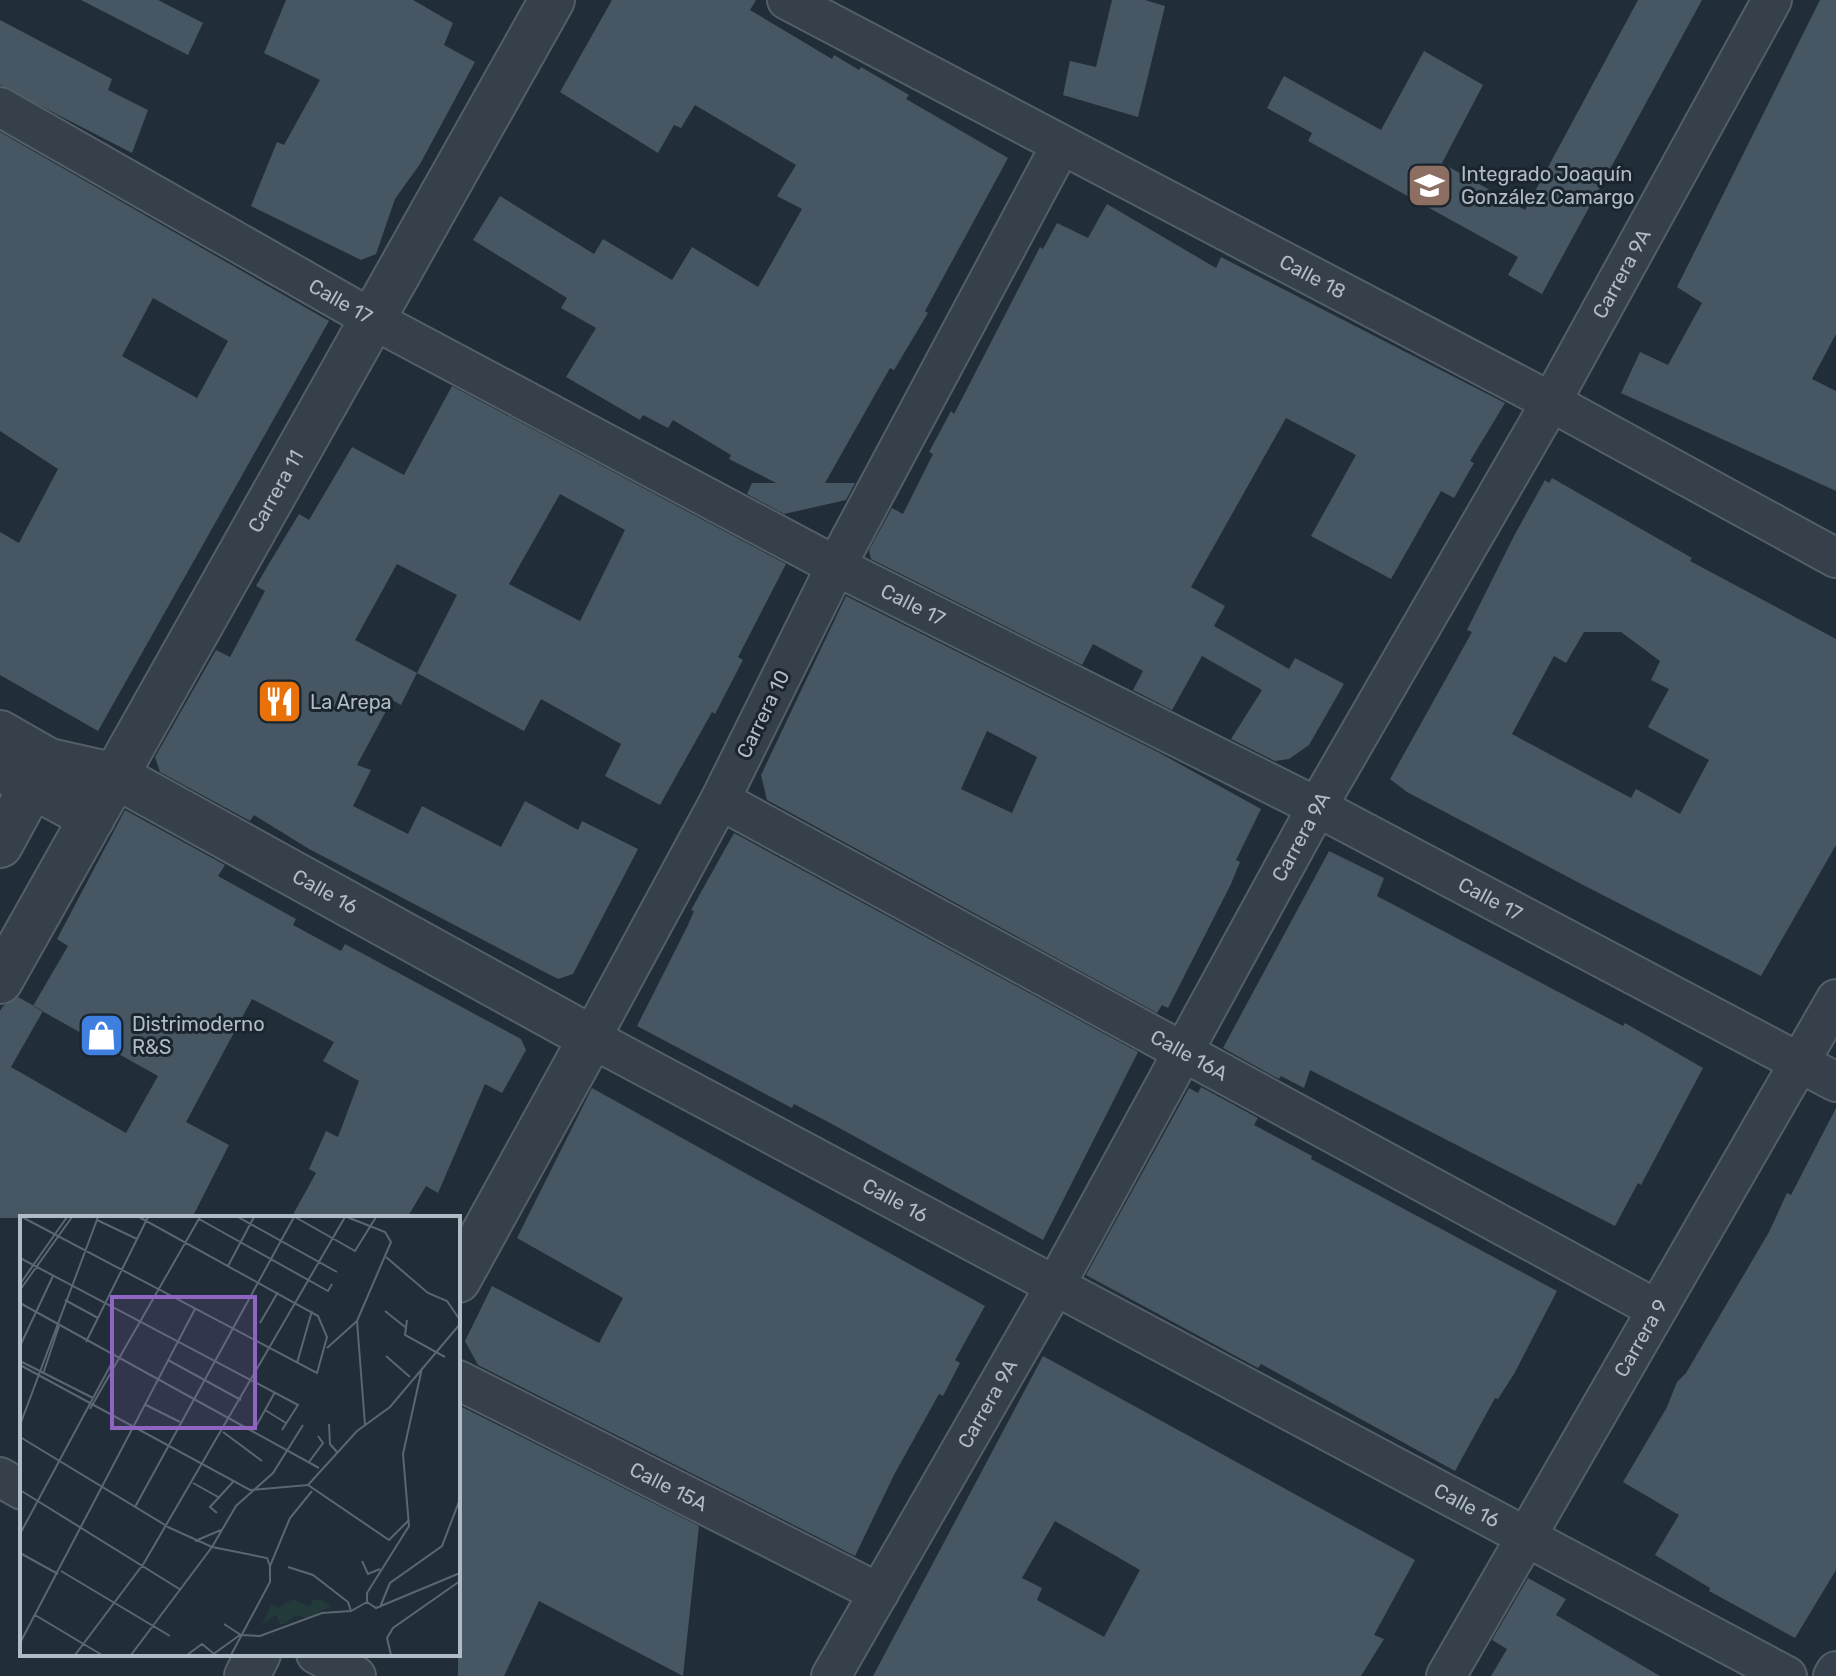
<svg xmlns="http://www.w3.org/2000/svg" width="1836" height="1676" viewBox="0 0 1836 1676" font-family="Rubik,sans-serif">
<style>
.building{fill:#475663;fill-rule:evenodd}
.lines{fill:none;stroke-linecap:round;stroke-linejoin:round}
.minor-casing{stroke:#535e67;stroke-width:42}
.tertiary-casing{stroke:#535e67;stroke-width:48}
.minor{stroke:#35404a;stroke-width:38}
.tertiary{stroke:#35404a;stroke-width:44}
.labels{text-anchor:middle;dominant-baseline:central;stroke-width:6;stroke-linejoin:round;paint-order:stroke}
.poi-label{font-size:20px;fill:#b0bbc6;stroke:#1a252e;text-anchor:start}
.street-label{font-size:20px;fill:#b0bbc6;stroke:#1a252e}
.inset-road{fill:none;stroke:#5a6671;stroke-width:2}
.view{fill:#9065c2;fill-opacity:0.15;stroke:#9065c2;stroke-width:4}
.inset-edge{fill:none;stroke:#b0bbc6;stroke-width:4}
</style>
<rect width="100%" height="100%" fill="#212e39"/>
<!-- building -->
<path class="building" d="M81,0H158L203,23L188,55Z
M286,0H413L453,23L444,45L475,62L420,164L395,199L376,254L361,260L251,206L277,142L284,145L320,80L264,53Z
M612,0H756L750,10L832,59L834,55L859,70L861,67L909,95L906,99L1008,158L925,311L928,313L894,370L890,368L825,483H855L846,500L784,514L747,494L752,483H776L729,459L731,455L673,420L668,428L643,415L640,420L566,377L596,328L561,308L567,298L473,240L500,196L594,254L603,239L672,280L692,247L758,287L802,209L777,196L796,165L695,105L681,128L674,125L658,153L560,92Z
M1112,0H1145L1165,6L1138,117L1063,95L1070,61L1096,67Z
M1638,0H1702L1542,294L1508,275L1518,257L1308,141L1312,133L1267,108L1284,76L1381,130L1424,51L1483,85L1442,163L1525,210Z
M1820,0H1836V334L1812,379L1836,391V491L1621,393L1640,352L1668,365L1702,303L1677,287Z
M0,20L112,79L108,90L148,110L132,153L0,85Z
M0,132L329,321L98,731L0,675V532L19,543L58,469L0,431ZM153,298L228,341L197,398L122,356Z
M1107,204L1216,268L1221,257L1505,403L1470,461L1474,463L1454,498L1441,491L1391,579L1311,536L1356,455L1286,418L1191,587L1225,606L1214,626L1289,669L1295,658L1344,684L1309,745L1289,759L1275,761L1231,739L1262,690L1202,656L1172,710L1133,690L1143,671L1093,644L1082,665L871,559L869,550L892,508L903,514L933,454L929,452L951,411L954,414L1040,247L1043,249L1057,223L1088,238Z
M452,386L786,564L738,657L743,660L715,714L712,712L660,805L605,776L621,744L541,699L524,731L417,673L401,705L392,700L357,765L371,770L353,806L408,834L422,806L501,847L525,801L578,830L582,821L638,849L573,974L558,979L309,849L254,815L250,821L160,772L155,757L216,650L230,657L265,591L256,586L270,562L299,514L309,520L352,447L404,475ZM560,494L625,530L580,621L509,584ZM397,564L457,595L417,673L355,640Z
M1552,478L1692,558L1690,561L1836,639V845L1761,976L1585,886L1407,792L1390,779L1472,632L1467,630L1515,534L1545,480L1549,483ZM1584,632H1621L1660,661L1651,680L1669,689L1648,727L1709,760L1680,814L1636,789L1631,798L1512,734L1554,656L1566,663Z
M846,596L1158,752L1261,809L1236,860L1240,862L1231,884L1168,1008L1162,1005L1157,1013L767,800L761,775ZM987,731L1037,757L1012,813L961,789Z
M125,810L225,865L218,876L296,919L293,925L341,951L345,944L521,1039L526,1050L502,1093L485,1084L438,1193L426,1186L407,1218H291L316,1173L309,1169L326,1131L338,1137L359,1081L323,1061L334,1042L252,999L186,1122L229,1145L192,1218H0V1011L4,1005L18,997L43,1011L11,1067L126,1133L158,1076L33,1006L68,946L57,939Z
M734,833L1138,1052L1043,1240L832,1124L794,1104L792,1108L637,1026L688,925L694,911L691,910Z
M1329,851L1384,878L1377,896L1623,1026L1625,1023L1703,1068L1641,1185L1638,1183L1615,1226L1310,1070L1304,1088L1281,1076L1279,1079L1223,1048Z
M1201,1087L1258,1118L1254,1125L1312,1156L1311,1159L1557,1291L1514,1374L1498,1399L1495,1398L1455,1471L1261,1364L1258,1368L1086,1275L1189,1088L1198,1093Z
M592,1088L985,1306L955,1360L960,1363L943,1396L939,1394L895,1473L855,1556L478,1365L465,1341L492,1286L599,1343L623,1298L517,1238Z
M1836,1108V1570L1795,1638L1709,1591L1710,1588L1655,1555L1679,1515L1623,1482L1667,1407L1677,1382L1686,1373L1769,1232L1787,1193L1791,1195Z
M1043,1356L1415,1560L1374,1635L1384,1639L1361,1676H873ZM1055,1521L1140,1570L1104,1637L1037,1600L1042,1588L1022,1578Z
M458,1405L699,1526L683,1676L539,1601L504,1676H458Z
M1528,1578L1566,1599L1556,1615L1660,1676H1491L1507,1649L1492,1640Z"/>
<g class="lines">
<defs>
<g id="minor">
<path id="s1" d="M787,0L1551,402L1836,558"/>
<path id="s2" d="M0,107L372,319L836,566L1317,807L1836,1082"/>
<path id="s3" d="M1061,145L836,566L720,800L591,1038L1787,1676"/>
<path id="s4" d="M720,800L1656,1309"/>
<path id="s5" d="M458,1380L879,1593"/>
<path d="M0,1477L22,1490"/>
<path d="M316,1654L356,1676"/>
<path id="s6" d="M831,1676L1055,1286L1317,807L1551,402L1772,0"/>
<path id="s7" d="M1446,1676L1836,999"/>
<path d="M1833,1676L1836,1671"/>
</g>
<g id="tertiary">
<path id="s8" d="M0,733L49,761L116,776L591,1038L458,1280"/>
<path d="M0,768L92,818"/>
<path d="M0,845L32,786"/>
<path id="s9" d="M0,981L552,0"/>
<path d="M247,1676L258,1654"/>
</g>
</defs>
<!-- minor casing -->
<use href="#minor" class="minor-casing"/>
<!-- tertiary casing -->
<use href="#tertiary" class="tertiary-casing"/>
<!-- minor -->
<use href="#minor" class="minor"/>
<!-- tertiary -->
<use href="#tertiary" class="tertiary"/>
</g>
<!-- icons -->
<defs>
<symbol id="school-square" viewBox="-11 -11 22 22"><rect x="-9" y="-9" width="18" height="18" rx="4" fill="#8d6e63" stroke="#1a252e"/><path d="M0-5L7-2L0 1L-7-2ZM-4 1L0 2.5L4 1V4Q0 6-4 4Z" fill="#fff"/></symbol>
<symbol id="restaurant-square" viewBox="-11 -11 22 22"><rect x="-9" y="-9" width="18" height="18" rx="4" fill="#e8710a" stroke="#1a252e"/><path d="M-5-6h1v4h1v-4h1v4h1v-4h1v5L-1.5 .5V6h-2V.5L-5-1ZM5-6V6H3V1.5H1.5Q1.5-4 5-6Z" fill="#fff"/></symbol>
<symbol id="shop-square" viewBox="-11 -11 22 22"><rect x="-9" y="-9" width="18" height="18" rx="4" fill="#3f7fe0" stroke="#1a252e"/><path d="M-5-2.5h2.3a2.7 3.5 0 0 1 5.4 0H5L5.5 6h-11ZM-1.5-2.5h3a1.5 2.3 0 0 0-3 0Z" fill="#fff"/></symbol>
</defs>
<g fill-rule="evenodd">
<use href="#school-square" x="1404" y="160" width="51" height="51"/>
<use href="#restaurant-square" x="254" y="676" width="51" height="51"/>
<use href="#shop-square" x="76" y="1010" width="51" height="51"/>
</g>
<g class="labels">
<!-- poi labels -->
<g class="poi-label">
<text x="1461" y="174">Integrado Joaquín<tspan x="1461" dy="23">González Camargo</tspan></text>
<text x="310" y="702">La Arepa</text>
<text x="132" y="1024">Distrimoderno<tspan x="132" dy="23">R&amp;S</tspan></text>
</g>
<!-- street labels -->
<g class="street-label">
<text stroke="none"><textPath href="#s6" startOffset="1610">Carrera 9A</textPath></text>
<text stroke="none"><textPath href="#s1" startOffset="594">Calle 18</textPath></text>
<text stroke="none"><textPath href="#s2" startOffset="392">Calle 17</textPath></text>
<text stroke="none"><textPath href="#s9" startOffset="562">Carrera 11</textPath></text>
<text stroke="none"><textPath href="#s2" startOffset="1040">Calle 17</textPath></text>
<text transform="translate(763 714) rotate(-64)">Carrera 10</text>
<text stroke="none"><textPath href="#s6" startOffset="962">Carrera 9A</textPath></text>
<text stroke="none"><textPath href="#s8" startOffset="364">Calle 16</textPath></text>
<text stroke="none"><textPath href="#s2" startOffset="1688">Calle 17</textPath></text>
<text stroke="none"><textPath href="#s4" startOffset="534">Calle 16A</textPath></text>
<text stroke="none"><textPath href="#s3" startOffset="1354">Calle 16</textPath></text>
<text stroke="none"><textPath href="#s7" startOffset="390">Carrera 9</textPath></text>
<text stroke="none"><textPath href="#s6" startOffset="314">Carrera 9A</textPath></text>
<text stroke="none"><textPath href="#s5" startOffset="236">Calle 15A</textPath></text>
<text stroke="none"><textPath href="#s3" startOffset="2002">Calle 16</textPath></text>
</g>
</g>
<!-- overview -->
<g transform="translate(20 1216)">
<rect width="440" height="440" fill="#212e39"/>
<path d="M273,383L290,391L292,384H302L311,390L288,402L276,399L265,408H260L256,399L242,409L251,388L258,392Z" fill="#233a3a"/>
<path class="inset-road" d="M2,1L297,157L307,121L298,100L119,1M218,1L317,56M275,1L335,35L356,1M327,1L365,16L371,26L337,105L345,209M179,3L308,75L312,68M77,4L117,23M366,41L408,77L427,85L440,104M0,42L278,189L262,214M208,50L234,1M0,68L47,1M0,74L52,1M45,84L78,102M0,87L299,252M365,95L385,111M387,104L385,119L425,141M240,107L258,76M66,126L128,1M0,130L33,60M307,132L337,105M366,140L390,161M148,144L221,184M0,145L73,182M277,147L292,95M0,149L230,274L288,269L369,324L389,304M23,158L39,110M124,188L160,206M70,193L180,1M245,194L266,207M309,208L310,228L317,236M0,209L78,1M234,214L255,176M203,216L242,245M0,221L150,312L192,331L247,342L250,350M289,246L303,227L298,220M173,267L200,282M288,269L337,215L370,191L440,108M0,274L161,374M115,291L274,1M197,297L190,291L213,266M0,318L94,143M175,325L201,314M0,337L38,358M342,345L348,358L360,353M268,351L293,359L328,386L331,395M41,355L150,420M347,386V377L389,310L383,238L402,152M347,386L356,392L440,357M360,391L370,367L422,330L440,283M15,399L82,439M204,408L221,419L240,420L302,397L331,395L347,386M0,427L175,93M55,439L124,347L325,1M111,439L192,331L216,290L253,257L283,209M167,439L182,428L193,437M192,439L220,419M211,439L250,366V350L270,302L292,275M371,439L367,422L373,412L440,365"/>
<path class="view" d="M92,81H235V212H92Z"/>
<rect width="440" height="440" class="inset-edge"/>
</g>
</svg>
